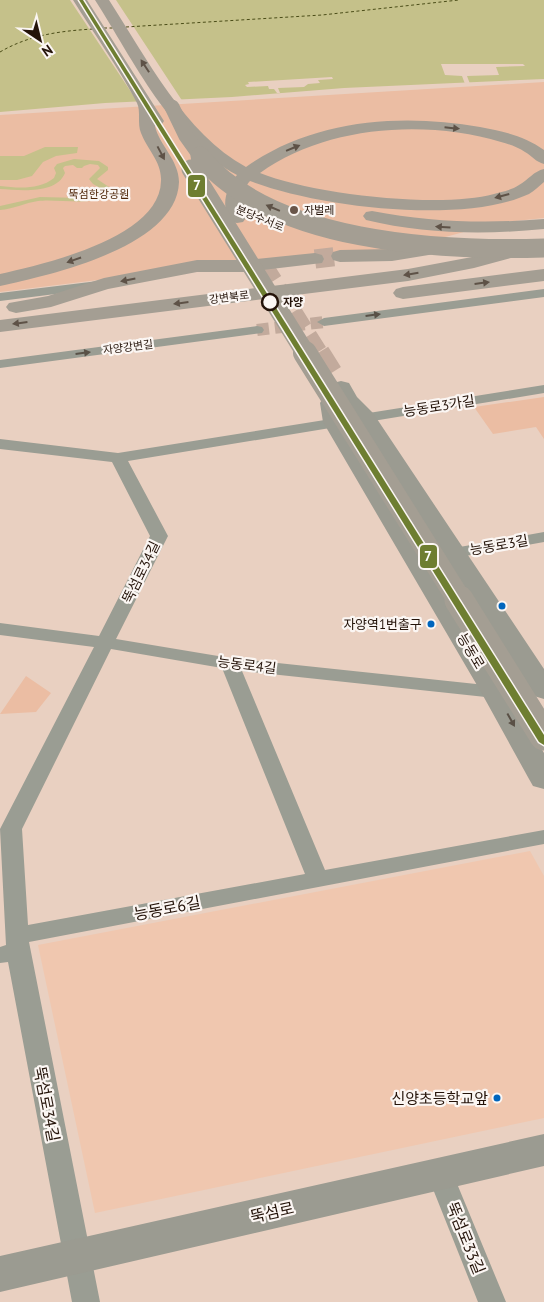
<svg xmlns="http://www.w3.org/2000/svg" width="544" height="1302" viewBox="0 0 544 1302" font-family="'PT Sans','Noto Sans KR',sans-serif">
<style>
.built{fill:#f0c7af}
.green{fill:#ebbda3}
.water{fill:#c5c18a}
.pier{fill:#e9d0c1}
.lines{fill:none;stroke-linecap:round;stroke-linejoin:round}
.ferry{stroke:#4b4d18;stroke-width:1;stroke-dasharray:3 2.5;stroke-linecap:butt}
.minor-tunnel{stroke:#c2aa9c;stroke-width:12;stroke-dasharray:12 6;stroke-linecap:butt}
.secondary-tunnel-far1{stroke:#c2aa9c;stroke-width:19;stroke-dasharray:19 9;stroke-linecap:butt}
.secondary-tunnel{stroke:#c2aa9c;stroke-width:24;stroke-dasharray:24 12;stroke-linecap:butt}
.trunk-tunnel{stroke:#c2aa9c;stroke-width:19;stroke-dasharray:19 9;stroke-linecap:butt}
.minor{fill:#9a9d93;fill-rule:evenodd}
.secondary{fill:#9b9b91;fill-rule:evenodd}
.trunk{fill:#a49e93;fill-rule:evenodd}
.trunk-bridge-far3{stroke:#a49e93;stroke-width:15}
.trunk-bridge-far2{stroke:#a49e93;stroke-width:19}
.trunk-bridge-far1{stroke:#a49e93;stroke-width:24}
.trunk-bridge{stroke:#a49e93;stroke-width:29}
.metro-1-casing{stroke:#fbf6f3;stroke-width:3}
.metro-1{fill:#6e7e31;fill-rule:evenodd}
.oneway{fill:#5e5247}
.oneway2{fill:#595147}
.oneway3{fill:#5a5046}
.poi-dot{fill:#695549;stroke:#fbf6f3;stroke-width:2}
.stop-dot{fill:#fbf6f3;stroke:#241309;stroke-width:2.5}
.bus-dot{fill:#0065bd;stroke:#fbf6f3;stroke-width:2}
.labels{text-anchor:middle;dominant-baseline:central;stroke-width:4.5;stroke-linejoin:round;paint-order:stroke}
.far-park-label{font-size:11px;fill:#4e2507;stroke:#fbf6f3}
.far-poi-label{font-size:11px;fill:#241309;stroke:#fbf6f3;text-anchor:start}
.far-street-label{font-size:11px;fill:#241309;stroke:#fbf6f3}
.far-stop-label{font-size:11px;font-weight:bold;fill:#241309;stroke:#fbf6f3;text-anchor:start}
.bus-label{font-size:13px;fill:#241309;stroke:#fbf6f3;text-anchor:end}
.street-label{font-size:14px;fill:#241309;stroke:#fbf6f3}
.near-bus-label{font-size:15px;fill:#241309;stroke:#fbf6f3;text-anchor:end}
.near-street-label{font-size:16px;fill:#241309;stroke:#fbf6f3}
.line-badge{stroke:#fbf6f3;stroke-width:2}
.badge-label{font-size:14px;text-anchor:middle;font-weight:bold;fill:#fff}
</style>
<rect width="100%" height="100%" fill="#e9d0c1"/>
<!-- built -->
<path class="built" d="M530,851L544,876V1118L95,1213L38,945Z"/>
<!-- green -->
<path class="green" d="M544,82V218L497,223L401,249L204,267L0,292V115Z
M544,397V439L536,427L493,434L474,407Z
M26,676L51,693L36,712L0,714Z"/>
<!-- water -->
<path class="water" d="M0,0H544V79L344,88L232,97L105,103L0,112Z
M45,147H78L77,153L56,156L43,162L32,176L17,180H0V156H24Z
M74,159L99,161L108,167V170L97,179L109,187L111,192C100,208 57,198 38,201C25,203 13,209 0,210V206L40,197L82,198L101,193L102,189L93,184L89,179L100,168L98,165L90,164L84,166L82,168H77L73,165L65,166L63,168L65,173C56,195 19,190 0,189V186C18,188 39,190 54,178L56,173L54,168L57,164Z"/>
<!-- pier -->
<path class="pier" d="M70,0H116L183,102L139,104Z
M441,64H523L525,66L496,67L499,75L467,76L470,84H465L462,76L445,75Z
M332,77L333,79L318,80L320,83L308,84L304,87L278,88L280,93H277L274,89H269L268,86L247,87L245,85L249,84L248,82Z"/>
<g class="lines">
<!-- ferry -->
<path class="ferry" d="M126,27L322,15L459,0
M104,28H113
M0,52C29,35 60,31 93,29"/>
<!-- minor-tunnel -->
<path class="minor-tunnel" d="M257,330L324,322"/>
<!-- secondary-tunnel-far1 -->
<path class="secondary-tunnel-far1" d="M263,265L319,354"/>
<!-- secondary-tunnel -->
<path class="secondary-tunnel" d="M318,353L333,377"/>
<!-- trunk-tunnel -->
<path class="trunk-tunnel" d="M315,259L340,256"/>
<!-- minor -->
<path class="minor" d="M98,281L105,285L103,288L0,301V293Z
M544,289V297L324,326L317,322L324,318Z
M257,326L262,327L264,330L262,333L0,368V360Z
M544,385V393L128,461L168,536L116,639L230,658L495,686L502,688L505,692L502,696L495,698L242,671L325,870L544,830V844L29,942L100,1302H72L8,962L0,963V947L6,945L0,829L94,647L0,635V623L99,636L150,536L112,462L0,449V439L118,453ZM111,649L222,668L305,874L28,925L22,829Z
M544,532V542L454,558L448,557L445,553L448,549L454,548Z
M440,1163L449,1166L453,1174L506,1302H478L427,1174L431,1166Z"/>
<!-- secondary -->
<path class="secondary" d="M341,381L349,383L357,397L373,413L544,669V699L534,696L356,422L343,407L345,422L544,753V789L533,786L529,779L481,692L323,422L320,403L323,398H336L330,388L333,383Z
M544,1134V1166L0,1292V1256Z"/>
<!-- trunk -->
<path class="trunk" d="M73,0H87L164,121L162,124L155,126C159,145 179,160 179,182C177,247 50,275 0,286V274C44,264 160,238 161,181C162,162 147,149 141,133C137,124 141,111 137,103C119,68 94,34 73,0Z
M95,0H109C146,57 185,134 246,167C313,119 402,113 480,127C502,131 525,136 544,150V164C536,162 532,156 525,152C518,147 509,144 501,142C425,119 325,126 260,173C311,194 440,209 494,194C501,192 512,190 519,185C528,180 534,171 544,169V182C539,186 534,191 529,194C462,225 317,207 250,181C240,192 244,205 246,218L243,222L237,223L231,222C220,207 226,187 237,175C170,139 134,61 95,0Z
M372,211C429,222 486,224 544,219V229C484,235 424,234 366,220L363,216L366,212Z
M446,241L453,243L455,247L453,251L392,261L340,262L333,260L331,256L333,252L340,250L392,249Z
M526,242L533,244L535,248L533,252L474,268L408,281L0,332V320L408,269L472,257Z
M315,253L322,255L324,259L322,263L246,272H197L108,289L51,307L16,313L9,311L6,307L9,303L48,296L104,278L197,260H246Z
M544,269V281L403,299L396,297L393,293L396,289L403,287Z"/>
<!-- trunk-bridge-far3 -->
<path class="trunk-bridge-far3" d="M172,107L186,136L201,157"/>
<!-- trunk-bridge-far2 -->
<path class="trunk-bridge-far2" d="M200,156C271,243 440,251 544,248
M191,169L306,354"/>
<!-- trunk-bridge-far1 -->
<path class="trunk-bridge-far1" d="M305,353L460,601"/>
<!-- trunk-bridge -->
<path class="trunk-bridge" d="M459,600L544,736"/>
<defs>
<path id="metro-1" d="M79,0H83L544,735V745L539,742Z"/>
</defs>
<!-- metro-1 casing -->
<use href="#metro-1" class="metro-1-casing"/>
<!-- metro-1 -->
<use href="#metro-1" class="metro-1"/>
</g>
<!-- one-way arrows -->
<defs><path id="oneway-solid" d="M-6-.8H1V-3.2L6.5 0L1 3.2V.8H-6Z" transform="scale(1.25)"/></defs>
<g class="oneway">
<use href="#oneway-solid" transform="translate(145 66) rotate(-123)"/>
<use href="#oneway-solid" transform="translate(452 128) rotate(6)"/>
<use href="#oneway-solid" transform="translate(293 148) rotate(-22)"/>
<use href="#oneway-solid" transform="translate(161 153) rotate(62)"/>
<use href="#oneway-solid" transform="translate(502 196) rotate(165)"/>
<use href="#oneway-solid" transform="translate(273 208) rotate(-157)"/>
<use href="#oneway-solid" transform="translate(443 227) rotate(-176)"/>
<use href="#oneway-solid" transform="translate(74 260) rotate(161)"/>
<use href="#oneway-solid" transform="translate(411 274) rotate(171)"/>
<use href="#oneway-solid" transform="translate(128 280) rotate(169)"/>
<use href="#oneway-solid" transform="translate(482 283) rotate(-7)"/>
<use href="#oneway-solid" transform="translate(181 303) rotate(173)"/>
<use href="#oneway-solid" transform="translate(20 323) rotate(173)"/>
</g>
<g class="oneway2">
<use href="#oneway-solid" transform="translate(373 315) rotate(-7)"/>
<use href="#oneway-solid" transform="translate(83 353) rotate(-7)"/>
</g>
<use class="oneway3" href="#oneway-solid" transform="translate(511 720) rotate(61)"/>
<!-- markers -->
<circle class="poi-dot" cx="294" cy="210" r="5"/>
<circle class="stop-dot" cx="270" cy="302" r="8"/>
<g class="bus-dot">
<circle cx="502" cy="606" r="4.5"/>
<circle cx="431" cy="624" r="4.5"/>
<circle cx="497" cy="1098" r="4.5"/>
</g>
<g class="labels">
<!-- far-park labels -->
<g class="far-park-label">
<text x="99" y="194">뚝섬한강공원</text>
</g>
<!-- far-poi labels -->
<g class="far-poi-label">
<text x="304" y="210">자벌레</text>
</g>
<!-- far-street labels -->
<g class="far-street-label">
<text transform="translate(260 218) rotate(22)">분당수서로</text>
<text transform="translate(229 297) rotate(-7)">강변북로</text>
<text transform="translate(128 347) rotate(-7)">자양강변길</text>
</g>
<!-- far-stop labels -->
<g class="far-stop-label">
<text x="283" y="302">자양</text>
</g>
<!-- bus labels -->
<g class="bus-label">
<text x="422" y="624">자양역1번출구</text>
</g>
<!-- street labels -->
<g class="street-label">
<text transform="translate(439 406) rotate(-9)">능동로3가길</text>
<text transform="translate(499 545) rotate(-10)">능동로3길</text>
<text transform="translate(141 572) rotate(-64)">뚝섬로34길</text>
<text transform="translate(471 651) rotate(59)">능동로</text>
<text transform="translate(247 665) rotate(7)">능동로4길</text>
</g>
<!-- near-bus labels -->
<g class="near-bus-label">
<text x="488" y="1098">신양초등학교앞</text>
</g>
<!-- near-street labels -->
<g class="near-street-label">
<text transform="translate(167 908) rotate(-11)">능동로6길</text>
<text transform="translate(47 1104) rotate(79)">뚝섬로34길</text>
<text transform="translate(272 1212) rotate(-13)">뚝섬로</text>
<text transform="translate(466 1238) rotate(68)">뚝섬로33길</text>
</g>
</g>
<g class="line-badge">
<rect x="187" y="174" width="19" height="24" rx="5" fill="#6e7e31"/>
<rect x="419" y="544" width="19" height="25" rx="5" fill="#6e7e31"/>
</g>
<g class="badge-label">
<text x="197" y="190">7</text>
<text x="428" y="561">7</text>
</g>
<!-- north arrow -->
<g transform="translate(40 40) rotate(145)" stroke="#fbf6f3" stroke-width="4" paint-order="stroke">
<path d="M0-4L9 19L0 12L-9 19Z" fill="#241309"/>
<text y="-8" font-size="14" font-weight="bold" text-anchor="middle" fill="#241309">N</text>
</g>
</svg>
